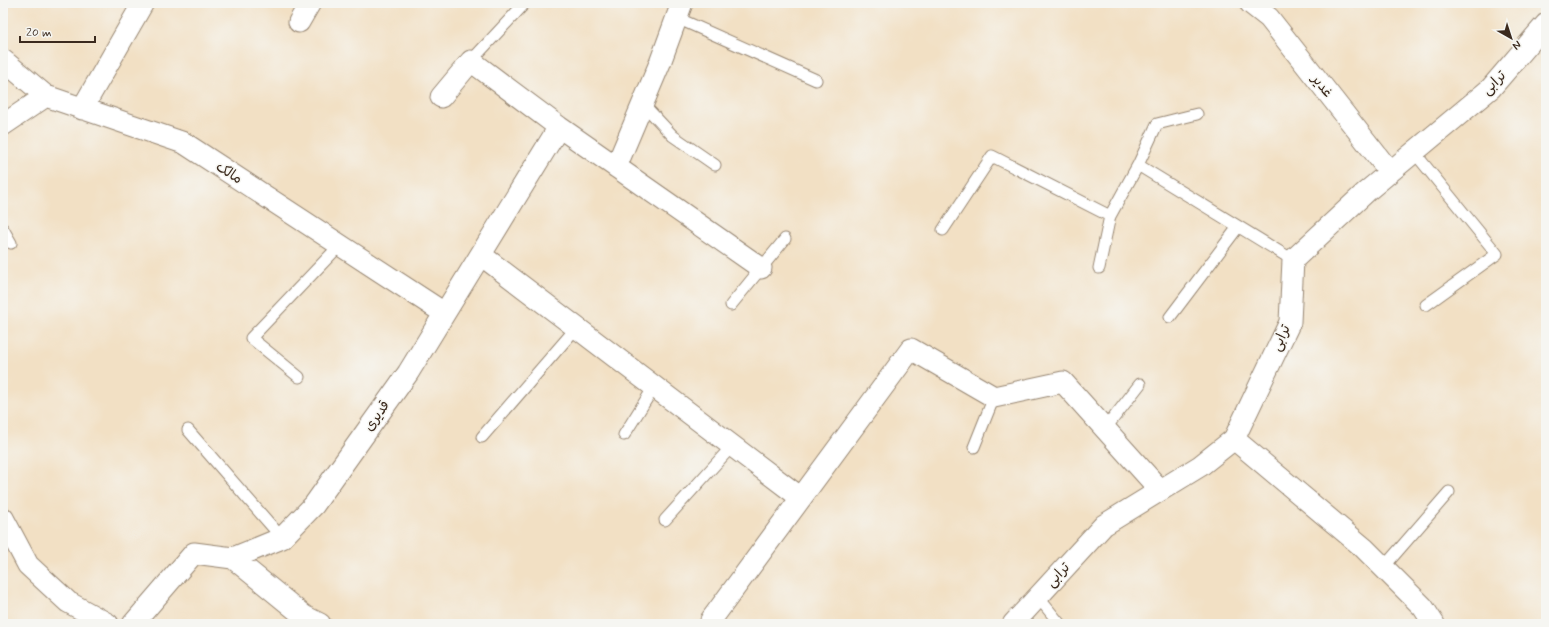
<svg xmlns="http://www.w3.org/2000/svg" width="1549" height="627" viewBox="0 0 1549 627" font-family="Mynerve,'Playpen Sans Arabic',sans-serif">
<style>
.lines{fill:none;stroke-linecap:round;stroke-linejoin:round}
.lane-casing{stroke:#968571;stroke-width:13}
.street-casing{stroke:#968571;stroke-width:23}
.lane{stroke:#fff;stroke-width:11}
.street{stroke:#fff;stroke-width:21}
.labels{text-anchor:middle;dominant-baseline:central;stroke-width:3;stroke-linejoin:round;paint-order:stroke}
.street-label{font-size:14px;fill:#3b2a1e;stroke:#f6f6f2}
</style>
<rect width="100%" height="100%" fill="#f6f6f2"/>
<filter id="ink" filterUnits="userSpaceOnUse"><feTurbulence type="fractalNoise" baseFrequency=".025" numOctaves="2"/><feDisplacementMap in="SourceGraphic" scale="8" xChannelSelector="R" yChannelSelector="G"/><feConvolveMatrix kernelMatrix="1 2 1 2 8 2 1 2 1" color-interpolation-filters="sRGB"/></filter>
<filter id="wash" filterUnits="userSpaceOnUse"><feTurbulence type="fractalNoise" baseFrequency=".012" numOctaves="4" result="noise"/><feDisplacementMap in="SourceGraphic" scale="16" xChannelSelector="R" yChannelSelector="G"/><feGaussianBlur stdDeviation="0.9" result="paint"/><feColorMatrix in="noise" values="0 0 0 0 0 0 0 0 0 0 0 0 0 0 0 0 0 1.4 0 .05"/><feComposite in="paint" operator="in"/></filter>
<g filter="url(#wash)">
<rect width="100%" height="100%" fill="#f2e0c4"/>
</g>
<g filter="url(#ink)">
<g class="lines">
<defs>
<path id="lane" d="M677,18L816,80
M471,61L525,3
M643,104L673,136L715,165
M1414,152L1497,254L1426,305
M1138,165L1157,124L1197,114
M3,229L11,243
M943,230L992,156L1110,216L1138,165L1293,260
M1099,268L1110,216
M731,305L785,239
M1170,317L1238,227
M299,377L251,338L340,245
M1105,429L1140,384
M188,430L282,538
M624,435L654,387
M482,437L577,327
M974,447L994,397
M665,520L732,446
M1383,568L1449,492
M1038,597L1060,624"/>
<path id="street" d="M1250,3L1269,18L1390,172
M299,22L310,3
M3,60L46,96L184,143L444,313
M441,97L471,61L559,127L761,268
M82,109L143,3
M3,125L46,96
M616,167L660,63L682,3
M481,255L801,498
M1234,439L1364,548L1423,607L1434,624
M3,518L28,565L68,602L108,624
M233,558L304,616L320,624
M133,624L194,553L233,558L282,538L314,505L408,373L559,127
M711,624V620L911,349L994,397L1063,382L1160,490
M1013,624L1104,525L1200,466L1234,439L1290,322L1293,260L1366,192L1491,88L1546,24"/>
</defs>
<!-- lane casing -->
<use href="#lane" class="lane-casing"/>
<!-- street casing -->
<use href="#street" class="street-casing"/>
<!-- lane -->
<use href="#lane" class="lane"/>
<!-- street -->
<use href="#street" class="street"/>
</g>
</g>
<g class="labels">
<!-- street labels -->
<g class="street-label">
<text transform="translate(1494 83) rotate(-45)">ترابی</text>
<text transform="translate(1322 86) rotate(52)">غدیر</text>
<text transform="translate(229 173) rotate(33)">مالک</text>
<text transform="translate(1281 338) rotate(-66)">ترابی</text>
<text transform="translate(377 416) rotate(-55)">قدیری</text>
<text transform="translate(1058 575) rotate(-47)">ترابی</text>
</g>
</g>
<!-- margin -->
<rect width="1549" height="627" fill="none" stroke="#f6f6f2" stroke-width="16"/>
<!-- north arrow -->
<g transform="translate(1511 38) rotate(141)" stroke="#f6f6f2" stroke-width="3" paint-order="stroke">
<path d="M0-3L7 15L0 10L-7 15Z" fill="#3b2a1e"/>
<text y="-6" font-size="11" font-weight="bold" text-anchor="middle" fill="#3b2a1e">N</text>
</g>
<!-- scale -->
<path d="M20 36v6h75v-6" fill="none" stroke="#3b2a1e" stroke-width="2"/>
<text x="26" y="36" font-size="12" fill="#3b2a1e" stroke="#f6f6f2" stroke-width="3" paint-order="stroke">20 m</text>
</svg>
